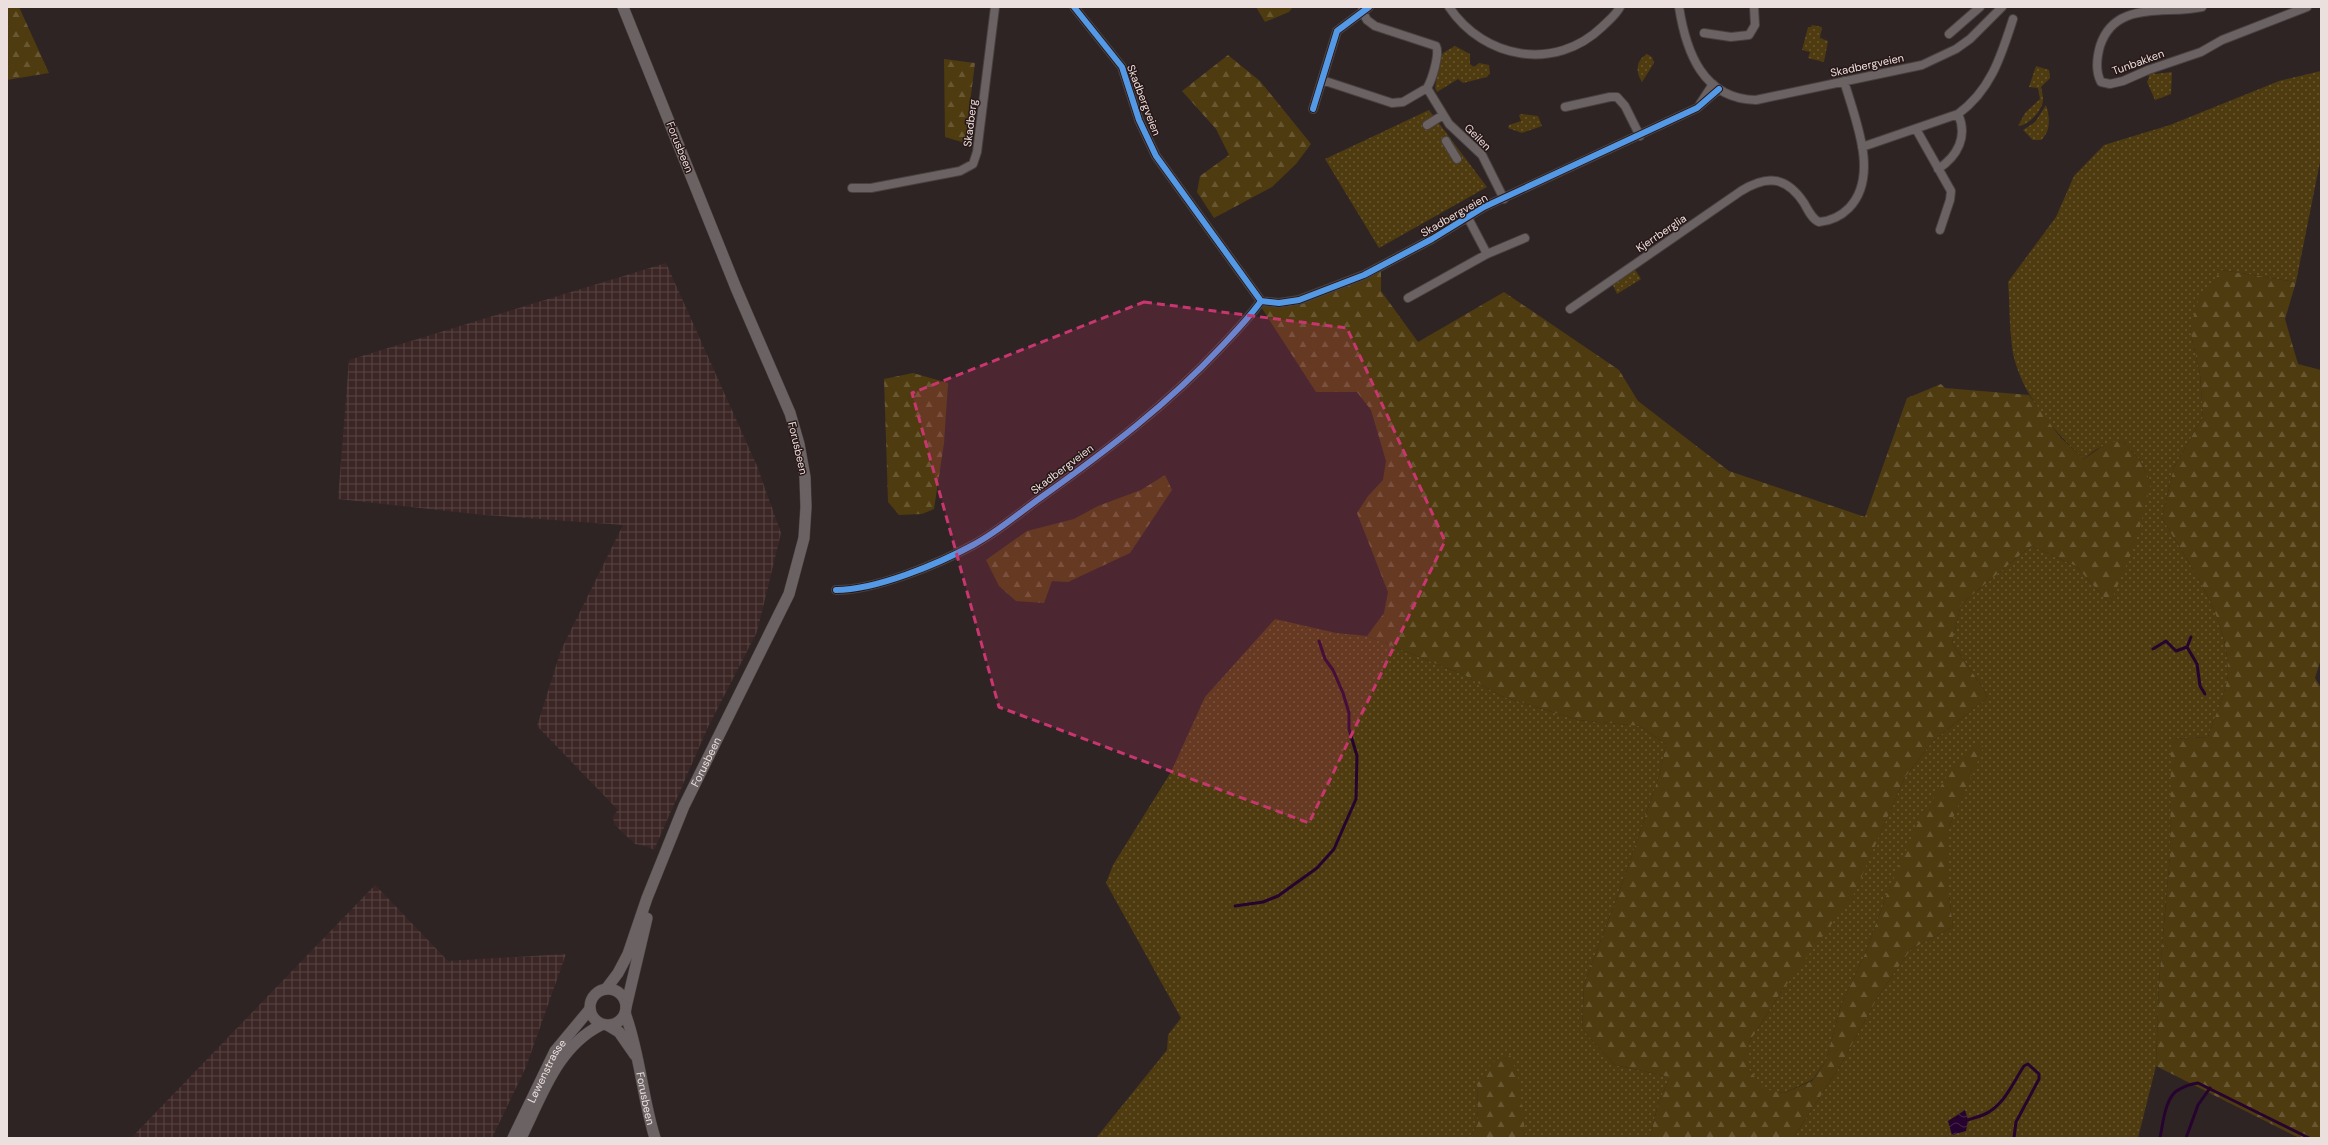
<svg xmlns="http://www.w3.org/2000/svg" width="2328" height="1145" viewBox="0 0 2328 1145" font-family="'DM Sans',sans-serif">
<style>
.industrial{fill:url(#industrial-grid)}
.green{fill:url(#green-dots)}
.forest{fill:url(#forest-firs)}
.water{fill:url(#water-waves)}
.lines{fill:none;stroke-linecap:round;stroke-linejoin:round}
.stream{stroke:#270430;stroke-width:3}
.minor-casing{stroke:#494040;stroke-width:10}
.secondary-casing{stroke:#494040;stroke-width:12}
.minor{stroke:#6b6363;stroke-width:8}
.secondary{stroke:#6b6363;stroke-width:11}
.cycleway-casing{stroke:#281717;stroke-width:8}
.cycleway{stroke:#5399e6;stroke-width:6}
.marked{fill:#c8366f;fill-opacity:0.2;stroke:#c8366f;stroke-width:3;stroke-dasharray:8 5;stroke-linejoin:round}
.labels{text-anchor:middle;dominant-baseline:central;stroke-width:3;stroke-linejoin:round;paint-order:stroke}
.street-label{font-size:11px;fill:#ece0df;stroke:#281717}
</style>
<defs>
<pattern id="industrial-grid" width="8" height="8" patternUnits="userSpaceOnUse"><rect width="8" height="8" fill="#3c2625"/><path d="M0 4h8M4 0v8" fill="none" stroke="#584544"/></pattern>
<pattern id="green-dots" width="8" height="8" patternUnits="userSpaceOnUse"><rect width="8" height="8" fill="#4e3b0f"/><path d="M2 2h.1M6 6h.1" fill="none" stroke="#685732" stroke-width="1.8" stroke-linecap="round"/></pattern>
<pattern id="forest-firs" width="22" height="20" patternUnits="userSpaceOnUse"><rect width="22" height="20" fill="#4e3b0f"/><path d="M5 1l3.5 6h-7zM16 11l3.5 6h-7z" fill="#685732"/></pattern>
<pattern id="water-waves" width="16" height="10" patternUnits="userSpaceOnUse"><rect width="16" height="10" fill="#270430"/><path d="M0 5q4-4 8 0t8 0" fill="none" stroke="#46284e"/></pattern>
</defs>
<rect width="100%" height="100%" fill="#2e2424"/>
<!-- industrial -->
<path class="industrial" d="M666,263L757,466L781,533L757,632L709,725L654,850L646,846L635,844L614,824L613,816L618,810L537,726L561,650L623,525L484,515L338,499L349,360Z
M375,885L448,961L566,954L526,1067L492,1138H133V1136Z"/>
<!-- green -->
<path class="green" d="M1812,25L1822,27L1820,38L1828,41L1824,62L1808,58L1810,52L1802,50L1808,27H1811Z
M1455,46L1470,54V64L1474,67L1479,63L1489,65L1490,73L1487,77L1463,83L1458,79L1437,92L1435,88L1440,57L1443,53Z
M1647,54L1652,57L1654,63L1642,82C1635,72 1636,60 1647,54Z
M2036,66L2049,70L2050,78L2041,87C2042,91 2043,96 2043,100C2043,110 2028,126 2018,126L2025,113L2040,99L2038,88L2029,87Z
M2152,71L2155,74L2172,72L2171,94L2155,100L2147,82L2149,77L2148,74Z
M2321,71V157L2296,282L2222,270L2190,330L2200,374L2203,417L2174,467L2162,518C2190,566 2228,615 2228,673C2229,684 2212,724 2208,737L2172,739L2170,855L2159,982L2156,1066L2138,1138H1793L1839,1068L1879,995L1911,949L1953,927L1949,894V827L1983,747L1887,894L1865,954L1841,1005L1826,1061L1812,1080L1784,1093L1764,1090L1748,1068V1044L1781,992L1815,944L1880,834L1905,777L1933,741L1987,698L1985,691L1952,643L1961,604L2031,546L2076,566L2110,604L2151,483L2140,460L2122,441C2106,443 2096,448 2084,459C2055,433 2021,394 2013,353C2009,330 2010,306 2008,282L2056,217L2074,176L2104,145L2170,125L2279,81Z
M2046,105C2050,116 2051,132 2041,140H2033L2023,130L2035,122Z
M1429,110L1487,187L1379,248L1325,159Z
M1521,114L1538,116L1542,126L1522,133L1508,128L1509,125L1521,121L1519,115Z
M1634,268L1641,279L1617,294L1612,283Z
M1275,619L1336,633L1367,636L1464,675L1501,696L1578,720L1639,726L1666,744L1660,773L1626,873L1584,985L1582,1029L1615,1065L1670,1077L1658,1104L1650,1138H1522L1525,1132L1477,1083L1478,1123L1470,1138H1096L1167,1050L1168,1035L1181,1018L1106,883L1113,865L1171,772L1205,697Z"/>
<!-- forest -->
<path class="forest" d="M7,7H19L49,73L7,80Z
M1256,7H1293L1289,12L1265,22Z
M1228,55L1260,81L1311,144L1296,164L1272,187L1214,218L1197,192L1200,176L1229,155L1216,129L1182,91Z
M944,59L975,63L965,143L945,137Z
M1381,268V291L1418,342L1504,292L1619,370L1638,401L1729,471L1865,517L1907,398L1941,384L1945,388L2029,395L2060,437L2084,459L2108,442L2122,441L2140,460L2151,483L2136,542L2110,604L2076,566L2031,546L1961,604L1952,643L1985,691L1987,698L1933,741L1905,777L1854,894L1781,992L1748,1044V1068L1764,1089L1784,1093L1812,1081L1826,1061L1841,1005L1865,954L1887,894L1918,823L1954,765L1979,743L1983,747L1981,754L1949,827V894L1953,927L1911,949L1879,995L1839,1068L1793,1138H1650L1658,1104L1670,1077L1615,1065L1582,1029L1584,985L1626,873L1660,773L1666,744L1639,726L1578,720L1501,696L1464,675L1367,636L1384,613L1388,592L1357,513L1368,496L1383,480L1386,461L1371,410L1357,392H1316L1261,307Z
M2222,270L2296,282L2285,319L2298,364L2321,370V659L2315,678L2321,688V1138H2299L2156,1066L2159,982L2170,855L2171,739L2208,737C2212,724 2229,684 2228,673C2228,615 2190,566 2162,518L2174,467L2203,417L2200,374L2190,330L2199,298Z
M913,373L948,383L944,443L934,509L922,514L899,515L888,502L884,379Z
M1165,475L1172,490L1130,553L1068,582L1052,581L1044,603L1016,601L999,586L986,560L1027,531L1074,519L1098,506L1141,490Z
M1510,1055L1518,1076L1525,1132L1522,1138H1470L1478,1123L1477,1083L1493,1062Z"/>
<!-- water -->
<path class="water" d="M1965,1110L1968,1120L1966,1131L1952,1135L1948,1121Z"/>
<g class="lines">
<!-- stream -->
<path class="stream" d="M2191,637L2187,647L2197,664L2200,686L2205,694
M2153,649L2166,641L2176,651L2187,647
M1235,906L1263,902L1278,896L1317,868L1334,849L1356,799L1357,756L1349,729V713L1343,693L1333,670L1325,659L1319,641
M1968,1120C1973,1118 1978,1117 1983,1115C2004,1106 2012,1084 2024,1066L2028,1064L2039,1074V1079L2016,1122L2014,1138
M2160,1138C2163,1124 2165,1095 2180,1089C2185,1086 2192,1084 2198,1083L2309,1138
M2186,1138L2198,1105L2210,1088"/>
<defs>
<path id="minor" d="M1074,7L1122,67L1139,120L1156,156L1261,301L1279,303L1299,300L1364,275L1432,239L1484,207L1697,108L1719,89
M1449,7C1484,59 1555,72 1602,27C1608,21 1616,15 1620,7
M1679,7C1686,52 1703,99 1756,100L1922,65L1956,49L1970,39L2002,7
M2202,7C2163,15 2115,0 2100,46C2097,57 2095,71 2101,82L2110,84L2123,81L2148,70L2201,52L2222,40L2307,7
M1704,33L1731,37L1749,35L1755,25L1754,7
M1949,34L1980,7
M1322,80L1392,103L1403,102L1427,88C1432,80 1440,54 1436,46L1375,26L1367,20L1362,11
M1427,88L1449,124L1482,155L1504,199
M1700,104L1713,84
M1565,107L1610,97H1617L1625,106L1640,136
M1313,109L1337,31L1369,7
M1427,125L1443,115
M1916,129L1951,191L1950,200L1940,230
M1446,141L1457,159
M1862,147L1958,114C1991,90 2001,56 2013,19
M1938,169C1958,156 1968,136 1958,114
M852,188H871L960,171L973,164L977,152L995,7
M1467,216L1487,254
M1408,298L1487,254L1525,238
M1570,309L1741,191C1767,175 1786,176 1804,203C1808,210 1812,219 1819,222C1831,221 1840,217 1849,208C1880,176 1855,119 1844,81
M836,590C876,590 938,564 973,545C998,532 1020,512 1043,496C1106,451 1168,404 1221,347C1235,332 1249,318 1261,301"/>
<g id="secondary">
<circle cx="608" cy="1007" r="18"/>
<path id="s1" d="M606,989L618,973L628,954L647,898L684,806L789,594L804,538L806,507L805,477L799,444L790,413L736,288L623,7"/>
<path d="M626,1007L647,918"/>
<path id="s2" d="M625,1013C640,1053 642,1097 655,1138"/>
<path d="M609,1026L619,1032L635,1055"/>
<path id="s3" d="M513,1138L555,1051L590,1009"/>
<path d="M521,1138C542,1096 557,1047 601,1025"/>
</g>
</defs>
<!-- minor casing -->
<use href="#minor" class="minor-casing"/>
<!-- secondary casing -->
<use href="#secondary" class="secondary-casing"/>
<!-- minor -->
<use href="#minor" class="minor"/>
<!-- secondary -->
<use href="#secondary" class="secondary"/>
<defs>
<path id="cycleway" d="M1074,7L1122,67L1139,120L1156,156L1261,301L1279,303L1299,300L1364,275L1432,239L1484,207L1697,108L1719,89
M1313,109L1337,31L1369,7
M836,590C876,590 938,564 973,545C998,532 1020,512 1043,496C1106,451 1168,404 1221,347C1235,332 1249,318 1261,301"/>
</defs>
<!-- cycleway casing -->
<use href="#cycleway" class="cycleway-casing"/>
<!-- cycleway -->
<use href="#cycleway" class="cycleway"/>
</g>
<!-- marked area -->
<path class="marked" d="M1144,302L1347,328L1445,541L1309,823L999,707L912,393Z"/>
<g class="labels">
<!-- street labels -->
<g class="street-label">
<text transform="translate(2138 62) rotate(-20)">Tunbakken</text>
<text transform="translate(1867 65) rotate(-12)">Skadbergveien</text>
<text transform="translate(1144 100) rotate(69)">Skadbergveien</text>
<text transform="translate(970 123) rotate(-83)">Skadberg</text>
<text transform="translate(1478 137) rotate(45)">Geilen</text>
<text transform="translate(680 147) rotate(68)">Forusbeen</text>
<text transform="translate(1454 215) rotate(-30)">Skadbergveien</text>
<text transform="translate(1661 233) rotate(-34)">Kjerrberglia</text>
<text transform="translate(798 448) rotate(77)">Forusbeen</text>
<text transform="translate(1062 469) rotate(-37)">Skadbergveien</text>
<text stroke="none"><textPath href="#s1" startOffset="249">Forusbeen</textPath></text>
<text stroke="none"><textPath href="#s3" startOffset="75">Løwenstrasse</textPath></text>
<text stroke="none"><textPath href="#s2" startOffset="88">Forusbeen</textPath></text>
</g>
</g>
<!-- border -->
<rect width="2328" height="1145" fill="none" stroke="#ece0df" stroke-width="16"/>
</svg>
